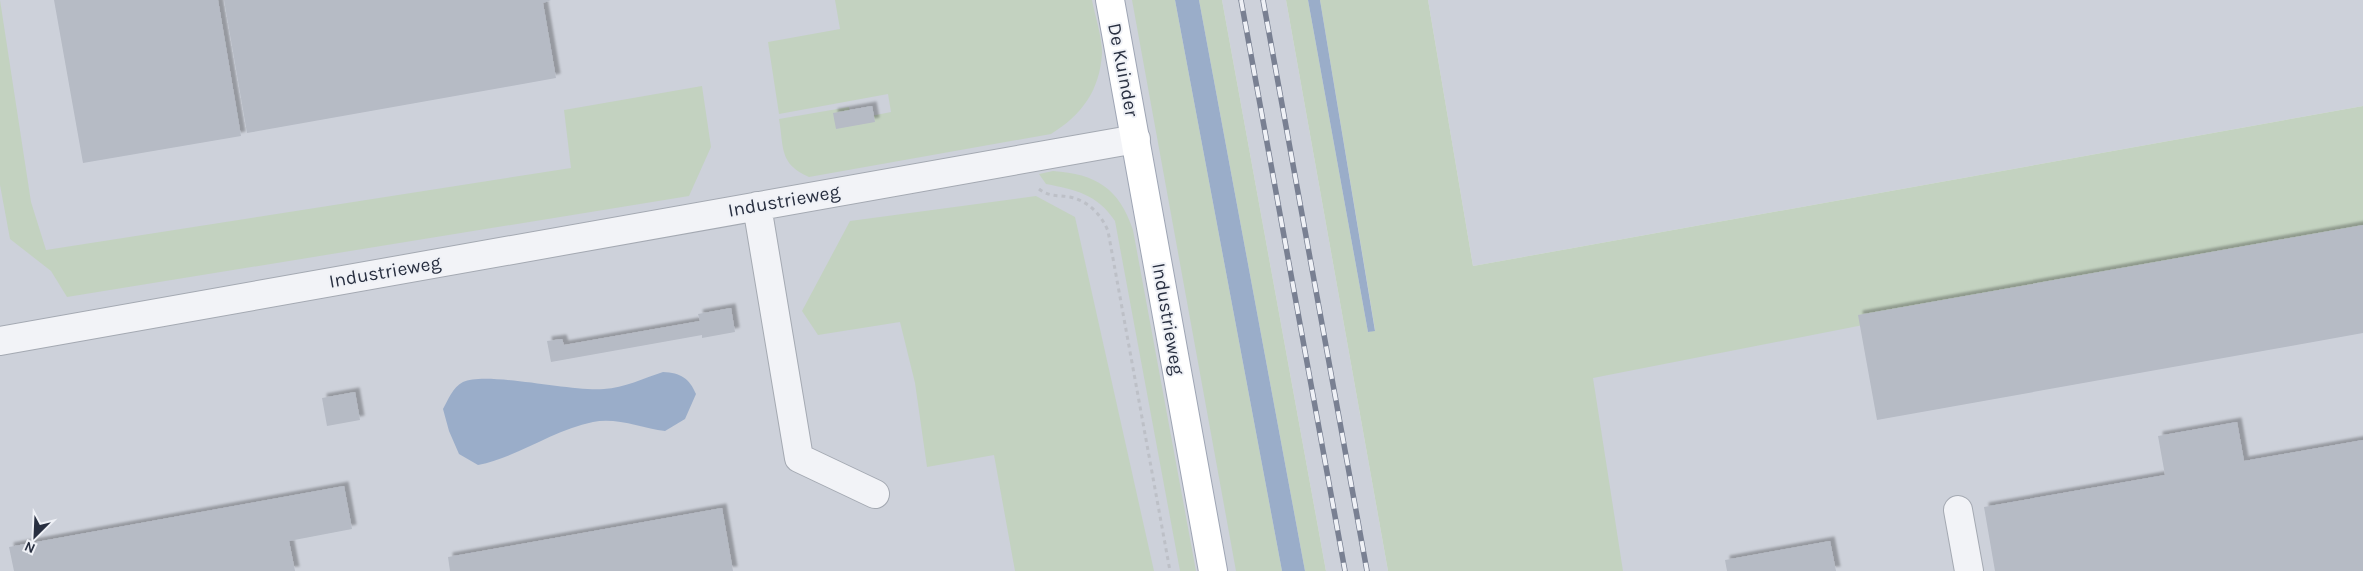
<svg xmlns="http://www.w3.org/2000/svg" width="2363" height="571" viewBox="0 0 2363 571" font-family="Karla,sans-serif">
<style>
.built{fill:#cdd1da}
.green{fill:#c3d2c0}
.water{fill:#9aadc9}
.building{fill:#b6bbc5;filter:url(#shadow)}
.lines{fill:none;stroke-linecap:round;stroke-linejoin:round}
.minor-casing{stroke:#a4a9b2;stroke-width:30}
.major-casing{stroke:#9ea5b4;stroke-width:30}
.path{stroke:#bdc0c7;stroke-width:3;stroke-dasharray:4 4;stroke-linecap:butt}
.minor{stroke:#f2f3f7;stroke-width:28}
.major{stroke:#fff;stroke-width:28}
.rail-casing{stroke:#798092;stroke-width:5.5}
.rail{stroke:#eff1f6;stroke-width:4;stroke-dasharray:11;stroke-linecap:butt}
.labels{text-anchor:middle;dominant-baseline:central;stroke-width:4;stroke-linejoin:round;paint-order:stroke}
.street-label{font-size:19px;fill:#282f40;stroke:#eff1f6}
</style>
<defs>
<filter id="shadow"><feDropShadow dx="4.5" dy="-4.5" stdDeviation="1" flood-color="#0004"/></filter>
</defs>
<rect width="100%" height="100%" fill="#dfe2e8"/>
<!-- built -->
<path class="built" d="M0,0H1162L1267,571H0Z
M1222,0H1286L1388,571H1326Z
M1428,0H2363V106L1473,266Z
M2363,109V571H1506L1454,295Z"/>
<!-- green -->
<path class="green" d="M0,0L31,202L46,250L571,168L564,110L702,86L711,147L689,196L67,297L51,271L10,239L0,185Z
M835,0H1092C1095,16 1102,36 1102,53C1100,90 1082,115 1051,134L809,177C779,164 784,148 779,119L849,107L851,120L891,112L888,94L779,114L768,42L840,29Z
M1132,0H1175L1282,571H1236Z
M1199,0H1222L1326,571H1305Z
M1286,0H1308L1368,332L1375,330L1320,0H1428L1473,266L2363,106V227L1593,378L1623,571H1388Z
M1053,171C1096,174 1119,188 1133,230L1196,571H1180L1115,221C1097,194 1076,190 1046,184L1039,174Z
M1036,196L1075,217L1154,571H1015L994,455L927,467L915,383L900,322L818,335L802,311L850,221Z"/>
<!-- water -->
<path class="water" d="M1175,0H1199L1305,571H1282Z
M1308,0H1320L1375,331L1368,332Z
M663,372C681,373 689,378 696,394L685,419L665,431C642,428 616,417 593,422C553,430 518,457 478,465L459,454L449,431L443,409C448,400 453,387 463,382C487,371 571,392 604,389C624,388 644,378 663,372Z"/>
<!-- building -->
<path class="building" d="M54,0H218L241,136L83,163Z
M224,0H551L543,3L556,78L247,133Z
M872,106L875,122L836,129L833,113Z
M2363,225V333L1877,420L1858,315Z
M731,308L735,332L702,338V335L551,362L547,341L562,339L564,345L700,321L698,314Z
M355,392L360,420L327,426L322,398Z
M2237,422L2244,461L2363,440V571H1995L1984,507L2165,475L2158,436Z
M344,486L352,529L289,541L295,571H14L9,547Z
M722,508L733,571H450L448,557Z
M1830,541L1836,571H1727L1725,560Z"/>
<g class="lines">
<defs>
<path id="minor" d="M757,206L799,458L875,494
M0,341L1136,139
M1958,510L1969,571"/>
<path id="major" d="M1110,0L1213,571"/>
</defs>
<!-- minor casing -->
<use href="#minor" class="minor-casing"/>
<!-- major casing -->
<use href="#major" class="major-casing"/>
<!-- path -->
<path class="path" d="M1039,189C1049,197 1058,195 1070,197C1088,201 1101,214 1108,231L1170,571"/>
<!-- minor -->
<use href="#minor" class="minor"/>
<!-- major -->
<use href="#major" class="major"/>
<defs>
<path id="rail" d="M1241,0L1345,571
M1263,0L1367,571"/>
</defs>
<!-- rail casing -->
<use href="#rail" class="rail-casing"/>
<!-- rail -->
<use href="#rail" class="rail"/>
</g>
<g class="labels">
<!-- street labels -->
<g class="street-label">
<text transform="translate(1123 70) rotate(79)">De Kuinder</text>
<text transform="translate(784 201) rotate(-10)">Industrieweg</text>
<text transform="translate(385 272) rotate(-10)">Industrieweg</text>
<text transform="translate(1168 319) rotate(80)">Industrieweg</text>
</g>
</g>
<!-- north arrow -->
<g transform="translate(35 536) rotate(204)" stroke="#eff1f6" stroke-width="4" paint-order="stroke">
<path d="M0-4L9 19L0 12L-9 19Z" fill="#282f40"/>
<text y="-8" font-size="14" font-weight="bold" text-anchor="middle" fill="#282f40">N</text>
</g>
</svg>
